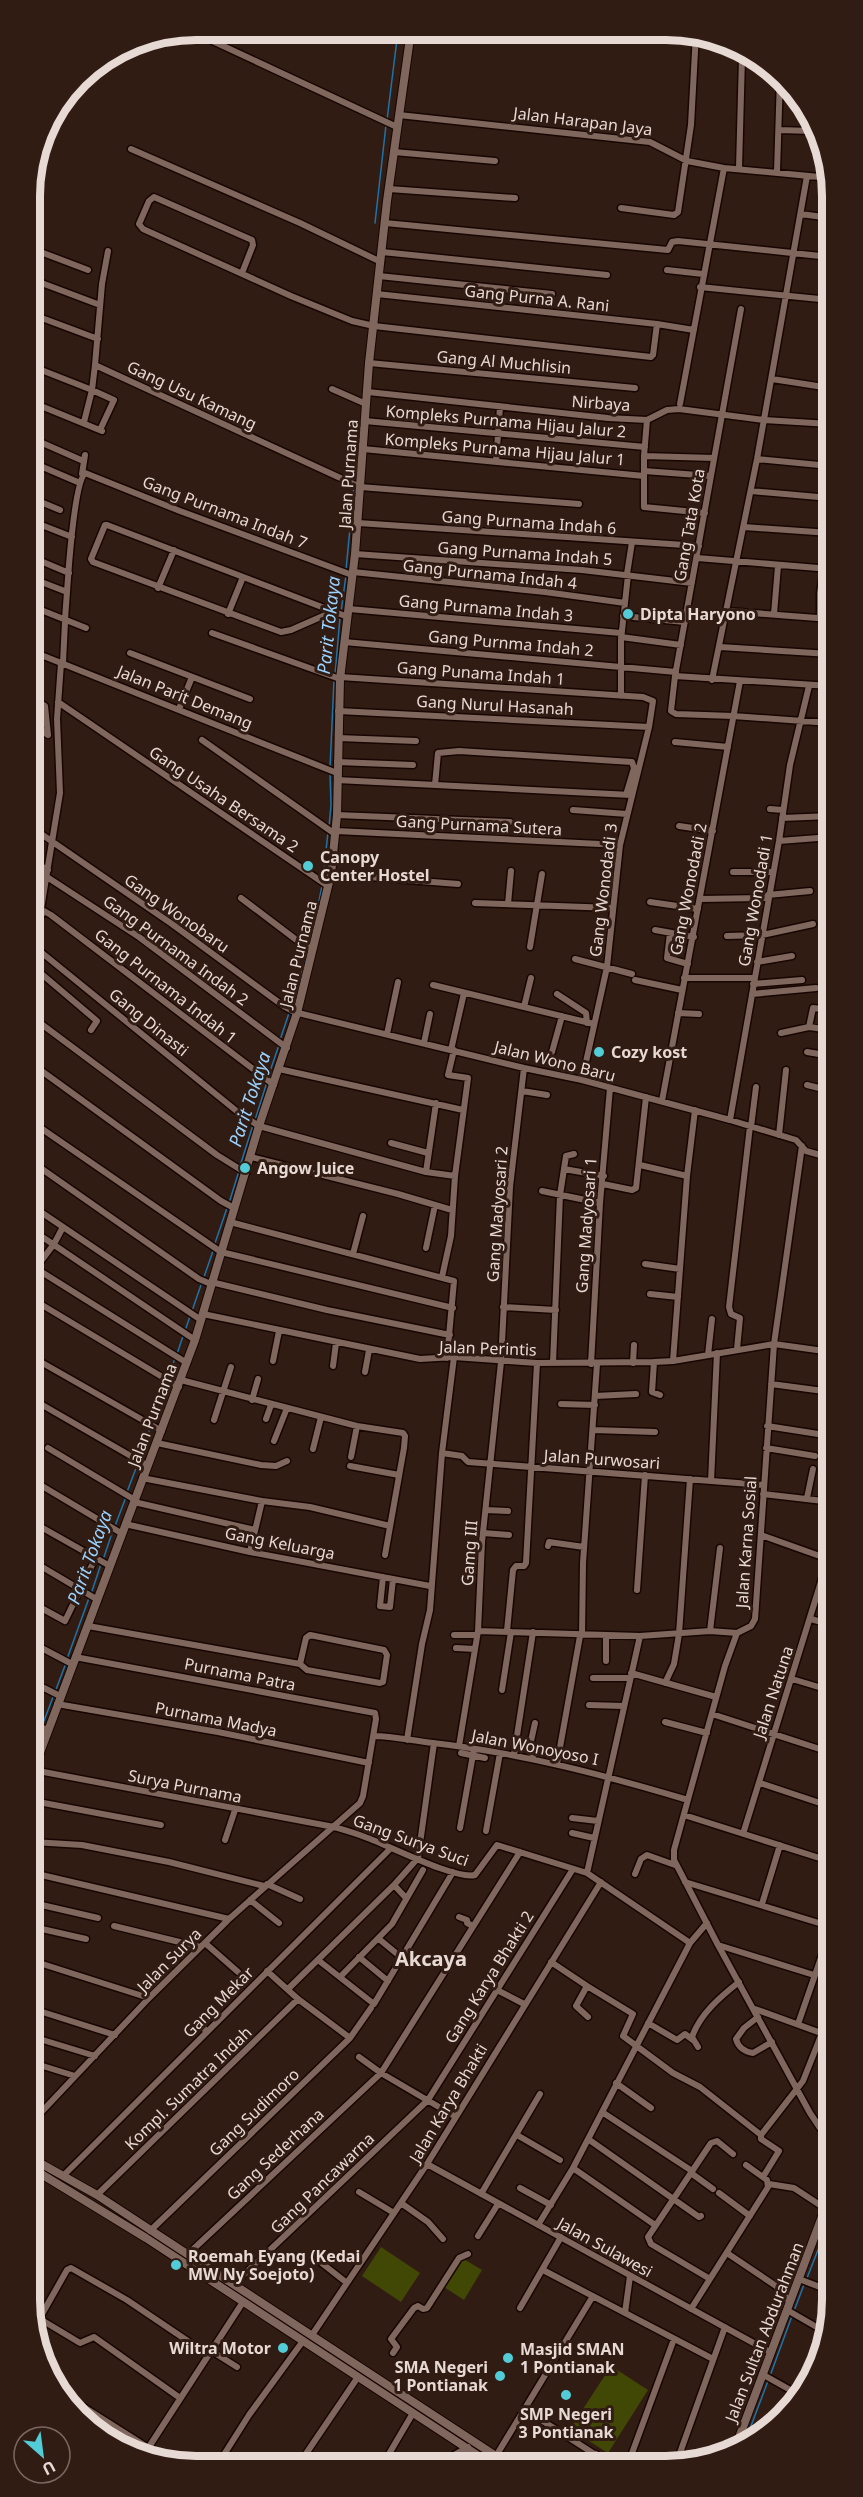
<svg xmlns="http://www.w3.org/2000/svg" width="863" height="2497" viewBox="0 0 863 2497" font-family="'Noto Sans',sans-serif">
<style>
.green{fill:#414704}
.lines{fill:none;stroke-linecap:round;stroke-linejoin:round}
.stream{stroke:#2073a8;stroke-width:1.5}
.minor-casing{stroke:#180602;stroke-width:9}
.tertiary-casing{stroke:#180602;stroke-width:10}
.minor{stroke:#80675d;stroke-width:6}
.tertiary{stroke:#80675d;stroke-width:8}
.poi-dot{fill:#52ccd6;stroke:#311c14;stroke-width:2}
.labels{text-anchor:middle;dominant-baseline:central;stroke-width:6;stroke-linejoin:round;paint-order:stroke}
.street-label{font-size:16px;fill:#e7d9d3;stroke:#311c14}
.poi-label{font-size:16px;font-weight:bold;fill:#e7d9d3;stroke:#311c14;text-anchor:start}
.water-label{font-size:18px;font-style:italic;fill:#99d2ff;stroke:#311c14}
.quarter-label{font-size:20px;font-weight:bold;fill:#e7d9d3;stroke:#311c14}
.rim{fill:none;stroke:#e7d9d3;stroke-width:8}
</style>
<rect width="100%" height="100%" fill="#311c14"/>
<!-- green -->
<path class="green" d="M381,2247L420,2273L401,2302L362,2276Z
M462,2258L482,2270L464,2300L444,2287Z
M611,2366L648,2390L608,2453L570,2429Z"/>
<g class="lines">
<!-- stream -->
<path class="stream" d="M387,120L398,31
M375,223L386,125
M354,481C354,463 362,444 357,426
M346,570L354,486
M341,612L346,575
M335,675L340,617
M330,768L334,680
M329,827L331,805L330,772
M323,878L328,832
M313,931L322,886
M291,1006L308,953
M280,1040L289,1013
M268,1077L279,1045
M255,1120L267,1082
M240,1166L253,1125
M229,1203L239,1171
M214,1246L227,1208
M204,1277L213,1251
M192,1311L202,1282
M185,1331L190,1316
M177,1354L183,1336
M168,1379L175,1358
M153,1421L166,1384
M139,1458L151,1426
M127,1492L138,1463
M115,1526L126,1497
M103,1560L113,1530
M91,1594L101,1564
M67,1659L89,1598
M55,1692L66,1663
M42,1726L53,1697
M32,1750L40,1730
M807,2278L833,2212
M794,2311L805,2282
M770,2376L792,2316
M743,2447L768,2381"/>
<defs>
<path id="minor" d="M191,31L397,127
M399,115L650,142L687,161L724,168L830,178
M779,130L812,131
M131,149L300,223L381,262
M394,152L495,161
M739,168L742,57
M777,171L780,77
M389,189L515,198
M621,208L674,215L678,212L691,125L696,33
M801,214L830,218
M385,223L668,250L672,242L678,241L830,257
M30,248L88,270
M382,252L607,275
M667,270L703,274
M242,273L253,245L252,240L154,197L149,201L139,224L143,229L291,296L352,321L374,326L651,357L653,355L657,324
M379,276L552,294
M31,279L100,305
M700,287L830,300
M377,294L657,324L694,330
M741,309L675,676L671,711L676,714L733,716L830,723
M31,314L98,339
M369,363L635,388
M95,365L102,284L108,251
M31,366L92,390L95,365L360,487L579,504
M772,379L830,388
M332,389L366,404
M368,392L608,418L647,420L667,410L679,409L764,420L830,424
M31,402L102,431
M680,404L724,168
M647,420L644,456L714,458
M365,421L645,447
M84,422L92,390L114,400L100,430
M823,423L830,372
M31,438L81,460
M363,449L644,476
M644,456V507L705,513
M757,459L830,466
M31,462L80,483
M496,462L500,407
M644,471L711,476
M82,474L85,455
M751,491L830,498
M31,498L60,510
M358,523L699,546
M44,526L72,537
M744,527L830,533
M355,554L582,570L692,583
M31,557L69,573
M697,558L830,569
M353,572L545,592L625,603
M627,574L632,542
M31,578L67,592
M158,588L174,550
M820,593L830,594
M31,606L86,628
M349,609L621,633
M727,611L830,619
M332,612L291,630L281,632L93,562L91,559L105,525H107L348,617
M228,614L243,577
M774,614L778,566
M623,616L685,622
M820,618V593L824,568
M212,633L340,679
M621,637L681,645
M344,642L676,672
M720,647L830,654
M31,651L337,773
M130,653L250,699
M63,663C64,636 71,486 85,473L180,511L352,575
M675,676L830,686
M340,677L643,697L653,701L649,727L620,845L607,967L582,1080
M712,680L757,459L807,176
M621,696V640L628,575
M31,697L45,706L48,735
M58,702L328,886
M179,709L192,677
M338,711L649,727
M31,723L48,735
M338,738L416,741
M202,740L335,834
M675,742L728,747
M337,762L413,765
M337,780L631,795
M435,785L438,753L459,751L632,762L634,768L626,795
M770,809L783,810
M573,810L627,814
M337,815L510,822
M782,818L831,816
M679,826L713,831
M31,827L172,924L285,1007L294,1012L524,1068L582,1080L730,1120L796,1140L806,1151L831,1158
M336,831L620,845
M779,841L831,837
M31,861L48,870
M733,872H773
M331,874L458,884
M47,877L139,937L287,1048
M768,895L810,891
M241,898L303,945L312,948
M700,899L768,898
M650,902L698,909
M31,903L43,911
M475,903L613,908
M508,904L511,871
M41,909L60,793L57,719L61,663
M31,930L44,911L51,915L274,1085
M655,930L694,937
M670,933L667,958L688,964
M727,936L762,935L813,924
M31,944L239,1113L259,1126L426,1172L455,1176
M530,947L542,874
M828,948H831
M575,959L632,974
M757,962L792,956
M31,965L97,1021L91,1030
M830,975H831
M684,978H755
M635,980L682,990
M753,984L802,980
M433,985L594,1024
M557,994L586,1013L587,1023
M752,994L816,988
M524,1007L531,978
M678,1013L699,1014
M32,1017L217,1155L246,1173
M809,1027L813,1008L831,1010
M781,1033L809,1027L831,1030
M387,1034L398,982
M424,1043L430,1014
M451,1050L464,993
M552,1052L562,1016
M807,1052L831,1056
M32,1064L221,1201L234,1208
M279,1069L463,1110
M807,1085L831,1091
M522,1091L547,1095
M662,1101L740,681
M730,1120L779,841L790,765L809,686
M32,1122L221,1252L453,1308
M751,1127L756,1087
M779,1135L786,1070
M391,1143L428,1153
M251,1157L398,1194L452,1210
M32,1162L199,1279L211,1284
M640,1165L687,1176
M564,1169L604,1176
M426,1172L436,1103
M603,1184L632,1190L636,1188L646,1097
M542,1191L600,1203
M32,1206L201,1320
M230,1222L454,1281L447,1358
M32,1230L195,1340
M426,1248L435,1205
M353,1254L363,1216
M645,1264L680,1269
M32,1266L187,1363
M35,1269L54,1244L63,1227
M442,1277L451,1236L455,1176L468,1078L448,1075L454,1050
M211,1282L327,1310L450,1335
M650,1294L678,1297
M32,1299L179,1387
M503,1307L556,1310
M203,1314L420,1359L454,1357L537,1363L654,1362L673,1361L774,1344L831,1352
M737,1349L740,1318L731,1314L729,1307L750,1126
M708,1355L712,1319
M32,1357L162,1431
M273,1361L279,1331
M673,1361L687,1176L695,1110
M654,1362L652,1392L660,1395
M553,1363L560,1195L566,1156L574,1154
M633,1363L634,1345
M591,1364L600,1203L610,1088
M333,1366L336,1343
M365,1372L369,1350
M181,1380L357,1426L403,1433L405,1436L404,1448L385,1555
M32,1384L34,1381
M771,1384L831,1392
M595,1396L636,1394
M32,1399L148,1466
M252,1400L258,1379
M561,1404L595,1405
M266,1419L271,1405
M214,1420L231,1367
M767,1426L831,1436
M593,1430L655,1432
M274,1441L287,1408
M157,1443L261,1465L276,1466L287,1461
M48,1448L135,1500
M766,1448L815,1456
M313,1449L321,1417
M442,1453L462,1456L468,1462L763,1485
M351,1457L357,1426
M350,1466L399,1475
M142,1478L262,1501L310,1507L390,1526
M32,1480L121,1533
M711,1481L717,1353
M763,1494L832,1502
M807,1498L813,1469
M825,1500L832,1470
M134,1502L255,1530
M486,1510L508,1511
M32,1522L110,1566
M125,1524L250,1552L430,1586
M483,1533L509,1535
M761,1535L831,1560
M548,1546L549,1542L584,1547
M250,1552L262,1501
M32,1561L98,1600
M383,1577L380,1606L390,1607L393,1579
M637,1590L645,1475
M32,1603L65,1621L95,1559
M811,1619L832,1625
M88,1626L300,1664L307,1670L380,1683L383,1682L387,1655L384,1650L310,1635L306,1638L300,1664
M478,1631L640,1636L710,1631L737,1633L751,1626L755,1619L774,1344L802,1146
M507,1631L513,1570L516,1566H524L526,1563L537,1363
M710,1631L720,1548
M737,1633L725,1666L674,1850V1860L718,1945L810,2113L820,2128L832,2135
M454,1635H477
M582,1635L583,1563L597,1364
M32,1643L72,1664
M456,1648L475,1649
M606,1661V1636
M631,1673L716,1697
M593,1678H630
M792,1679L832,1691
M32,1682L60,1696
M665,1683L674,1664L679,1634L690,1479
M502,1690L511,1632
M57,1704L218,1732L369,1763
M589,1705L623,1706
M712,1714L832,1753
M665,1722L707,1733
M32,1723L47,1730
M374,1736C393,1736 413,1741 433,1743C521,1753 604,1775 688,1800
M407,1740L422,1644L430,1610L442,1453L454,1357
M459,1746L478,1631L482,1542L501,1362L510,1187L524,1068
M461,1753L485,1758
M514,1755L533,1632
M533,1758L531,1741L535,1723
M557,1764L580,1636
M33,1770L334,1827C344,1830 355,1833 365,1837C388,1845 455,1880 475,1875L497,1845L587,1873L690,1943
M760,1783L832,1807
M33,1801L161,1825
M684,1815L832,1862
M572,1818L598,1821
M460,1828L474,1749
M486,1831L500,1753
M572,1833L594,1838
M743,1834L828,1559
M225,1840L235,1810
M33,1842L82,1845L169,1862L264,1886
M33,1873L229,1919
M587,1873L640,1636
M635,1874L641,1859L647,1855L675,1865
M685,1882L832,1927
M267,1884L300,1899
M394,1885L406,1898
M250,1900L279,1923
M33,1903L98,1918
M762,1904L780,1845
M459,1917L467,1920V1923L473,1926
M114,1926L200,1947
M33,1927L86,1939
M379,1939L402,1958
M205,1943L238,1972
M718,1945L814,1975
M359,1957L388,1981
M318,1960L374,2004L453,1872
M33,1961L149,1998
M551,1962L587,1986L576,2006L588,2017
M267,1971L298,1999L350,2038
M340,1977L392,1924L423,1870
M587,1986L633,2014L623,2036L673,2073L700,2087L761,2135V2139L779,2151L763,2177
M288,1989L394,1885L418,1858L434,1743
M497,1990L524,2004
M33,2009L115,2035
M755,2009L832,2037
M758,2017L744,2028L736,2039C738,2047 745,2052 753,2053L772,2042
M199,2023L207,2032
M648,2023L677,2040L685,2034L693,2040
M798,2024L832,1926
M33,2037L95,2056
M698,2047L692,2037C700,2014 720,1997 739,1982
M359,2057L381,2073L456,2117
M33,2063L75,2076
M616,2083L651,2108
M602,2112L692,2171
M33,2121L149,1998L229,1919L360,1803L363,1796L376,1719L375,1713L75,1657
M517,2135L560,2160
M761,2135L803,2081L822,2033
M588,2139L699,2217L701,2216
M427,2164L770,2352
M573,2168L655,2225
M691,2173L713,2189
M64,2175L391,1848
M769,2184L794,2188L826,2209
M520,2188L551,2205
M359,2192L394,2213
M719,2193L750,2216
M481,2194L540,2094
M97,2195L298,1999
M401,2203L428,2222L443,2239
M538,2225L573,2168L690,1943L707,1923
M150,2231L350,2038L371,2008
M478,2236L498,2204
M727,2253L776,2286L790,2302
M187,2255L381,2073L520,1852
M314,2257L347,2283
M543,2270L713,2359
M710,2279L651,2244L648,2237L711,2143L717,2141L733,2154
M799,2279L833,2292
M234,2284L428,2100L573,1869
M520,2308L561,2237
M691,2309L768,2187L767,2180L746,2165
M787,2310L827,2333
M625,2313L630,2276
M40,2319L80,2343L94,2337L180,2398
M33,2330L67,2270L71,2268L127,2300L207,2354
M312,2335L427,2164L601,1882
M210,2350L237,2367
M393,2353L397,2347L391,2339L414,2308L418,2306L423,2309L427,2308L459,2258L468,2254
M762,2374L801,2396
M68,2397L147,2447
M524,2409L610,2464
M145,2453L243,2302
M496,2456L593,2296
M218,2464L249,2415L303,2341
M299,2464L358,2377
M355,2464L360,2459L371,2464
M383,2464L413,2413
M447,2464L454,2455L468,2447
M588,2464L596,2454
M628,2464L674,2339
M676,2464L725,2327"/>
<path id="tertiary" d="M33,1771L195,1340L259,1126L297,1013L331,874L337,815L340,679L355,554L369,363L387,201L411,31
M33,2159L97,2195L508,2464
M33,2169L146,2238L491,2464
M33,2191L42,2174
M734,2451L832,2190"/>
</defs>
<!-- minor casing -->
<use href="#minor" class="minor-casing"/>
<!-- tertiary casing -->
<use href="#tertiary" class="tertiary-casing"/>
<!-- minor -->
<use href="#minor" class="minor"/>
<!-- tertiary -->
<use href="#tertiary" class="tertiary"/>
</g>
<!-- markers -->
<g class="poi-dot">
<circle cx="628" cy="614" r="6"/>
<circle cx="308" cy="866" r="6"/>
<circle cx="599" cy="1052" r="6"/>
<circle cx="245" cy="1168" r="6"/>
<circle cx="176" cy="2265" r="6"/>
<circle cx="283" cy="2348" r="6"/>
<circle cx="508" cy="2358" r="6"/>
<circle cx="500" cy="2376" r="6"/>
<circle cx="566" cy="2395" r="6"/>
</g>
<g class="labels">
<!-- street labels -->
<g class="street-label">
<text transform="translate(583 121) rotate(7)">Jalan Harapan Jaya</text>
<text transform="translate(537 298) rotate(6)">Gang Purna A. Rani</text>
<text transform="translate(504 362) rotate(5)">Gang Al Muchlisin</text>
<text transform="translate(192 395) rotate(25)">Gang Usu Kamang</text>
<text transform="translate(601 403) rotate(4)">Nirbaya</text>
<text transform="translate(506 421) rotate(5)">Kompleks Purnama Hijau Jalur 2</text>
<text transform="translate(505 449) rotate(5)">Kompleks Purnama Hijau Jalur 1</text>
<text transform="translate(348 474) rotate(-86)">Jalan Purnama</text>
<text transform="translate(225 512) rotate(21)">Gang Purnama Indah 7</text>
<text transform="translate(529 522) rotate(4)">Gang Purnama Indah 6</text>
<text transform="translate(689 525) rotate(-80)">Gang Tata Kota</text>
<text transform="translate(525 553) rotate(4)">Gang Purnama Indah 5</text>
<text transform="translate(490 574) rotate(6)">Gang Purnama Indah 4</text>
<text transform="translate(486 608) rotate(5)">Gang Purnama Indah 3</text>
<text transform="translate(511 643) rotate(5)">Gang Purnma Indah 2</text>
<text transform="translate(481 673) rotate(4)">Gang Punama Indah 1</text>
<text transform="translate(185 697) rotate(22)">Jalan Parit Demang</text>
<text transform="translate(495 705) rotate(3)">Gang Nurul Hasanah</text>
<text transform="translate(224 799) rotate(34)">Gang Usaha Bersama 2</text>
<text transform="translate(479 825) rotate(3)">Gang Purnama Sutera</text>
<text transform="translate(688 889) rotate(-79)">Gang Wonodadi 2</text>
<text transform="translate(603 890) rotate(-83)">Gang Wonodadi 3</text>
<text transform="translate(755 900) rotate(-80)">Gang Wonodadi 1</text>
<text transform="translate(177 913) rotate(35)">Gang Wonobaru</text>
<text transform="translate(176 950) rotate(36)">Gang Purnama Indah 2</text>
<text transform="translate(298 954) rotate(-76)">Jalan Purnama</text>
<text transform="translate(166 986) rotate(38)">Gang Purnama Indah 1</text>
<text transform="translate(149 1022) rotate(39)">Gang Dinasti</text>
<text transform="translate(555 1061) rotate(14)">Jalan Wono Baru</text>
<text transform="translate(497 1214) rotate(-86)">Gang Madyosari 2</text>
<text transform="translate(586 1225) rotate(-86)">Gang Madyosari 1</text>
<text transform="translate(488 1348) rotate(2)">Jalan Perintis</text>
<text transform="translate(152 1415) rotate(-69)">Jalan Purnama</text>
<text transform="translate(602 1459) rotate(4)">Jalan Purwosari</text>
<text transform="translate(746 1542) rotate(-86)">Jalan Karna Sosial</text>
<text transform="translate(280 1543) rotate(11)">Gang Keluarga</text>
<text transform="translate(469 1553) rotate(-86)">Gamg III</text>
<text transform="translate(240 1674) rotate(11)">Purnama Patra</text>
<text transform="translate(773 1692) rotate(-72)">Jalan Natuna</text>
<text transform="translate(216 1719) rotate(11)">Purnama Madya</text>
<text transform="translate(535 1747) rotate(11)">Jalan Wonoyoso I</text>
<text transform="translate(185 1786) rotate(11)">Surya Purnama</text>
<text transform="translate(411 1840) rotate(20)">Gang Surya Suci</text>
<text transform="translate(169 1960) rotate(-45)">Jalan Surya</text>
<text transform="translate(489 1977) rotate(-58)">Gang Karya Bhakti 2</text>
<text transform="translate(218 2002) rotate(-45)">Gang Mekar</text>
<text transform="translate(188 2088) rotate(-44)">Kompl. Sumatra Indah</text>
<text transform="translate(448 2103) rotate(-59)">Jalan Karya Bhakti</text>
<text transform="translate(254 2112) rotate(-44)">Gang Sudimoro</text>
<text transform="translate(275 2154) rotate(-43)">Gang Sederhana</text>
<text transform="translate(322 2183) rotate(-44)">Gang Pancawarna</text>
<text transform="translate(605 2247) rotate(29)">Jalan Sulawesi</text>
<text transform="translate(764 2332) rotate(-69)">Jalan Sultan Abdurahman</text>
</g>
<!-- poi labels -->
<g class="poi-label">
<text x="640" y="614">Dipta Haryono</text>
<text x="320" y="857">Canopy<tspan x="320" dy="18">Center Hostel</tspan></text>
<text x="611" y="1052">Cozy kost</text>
<text x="257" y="1168">Angow Juice</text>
<text x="188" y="2256">Roemah Eyang (Kedai<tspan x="188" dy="18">MW Ny Soejoto)</tspan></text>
<text x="271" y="2348" text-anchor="end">Wiltra Motor</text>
<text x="520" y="2349">Masjid SMAN<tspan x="520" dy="18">1 Pontianak</tspan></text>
<text x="488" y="2367" text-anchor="end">SMA Negeri<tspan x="488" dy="18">1 Pontianak</tspan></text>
<text x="566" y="2414" text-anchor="middle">SMP Negeri<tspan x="566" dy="18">3 Pontianak</tspan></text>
</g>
<!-- water labels -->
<g class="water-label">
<text transform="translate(328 625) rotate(-84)">Parit Tokaya</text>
<text transform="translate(249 1099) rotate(-72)">Parit Tokaya</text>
<text transform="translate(89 1557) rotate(-70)">Parit Tokaya</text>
</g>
<!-- quarter labels -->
<g class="quarter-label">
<text x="431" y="1958">Akcaya</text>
</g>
</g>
<!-- crop -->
<path d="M0 0H863V2497H0ZM196 40H666A156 156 0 0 1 822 196V2300A156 156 0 0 1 666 2456H196A156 156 0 0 1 40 2300V196A156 156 0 0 1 196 40Z" fill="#311c14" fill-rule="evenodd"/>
<path class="rim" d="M196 40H666A156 156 0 0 1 822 196V2300A156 156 0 0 1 666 2456H196A156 156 0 0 1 40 2300V196A156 156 0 0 1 196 40Z"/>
<!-- north arrow -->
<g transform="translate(42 2455) rotate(152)"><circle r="28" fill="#311c14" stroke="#7a6860" stroke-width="1.5"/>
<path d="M0-4.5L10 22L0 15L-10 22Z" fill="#52ccd6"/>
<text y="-9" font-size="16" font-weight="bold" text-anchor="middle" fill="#e7d9d3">U</text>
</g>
</svg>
